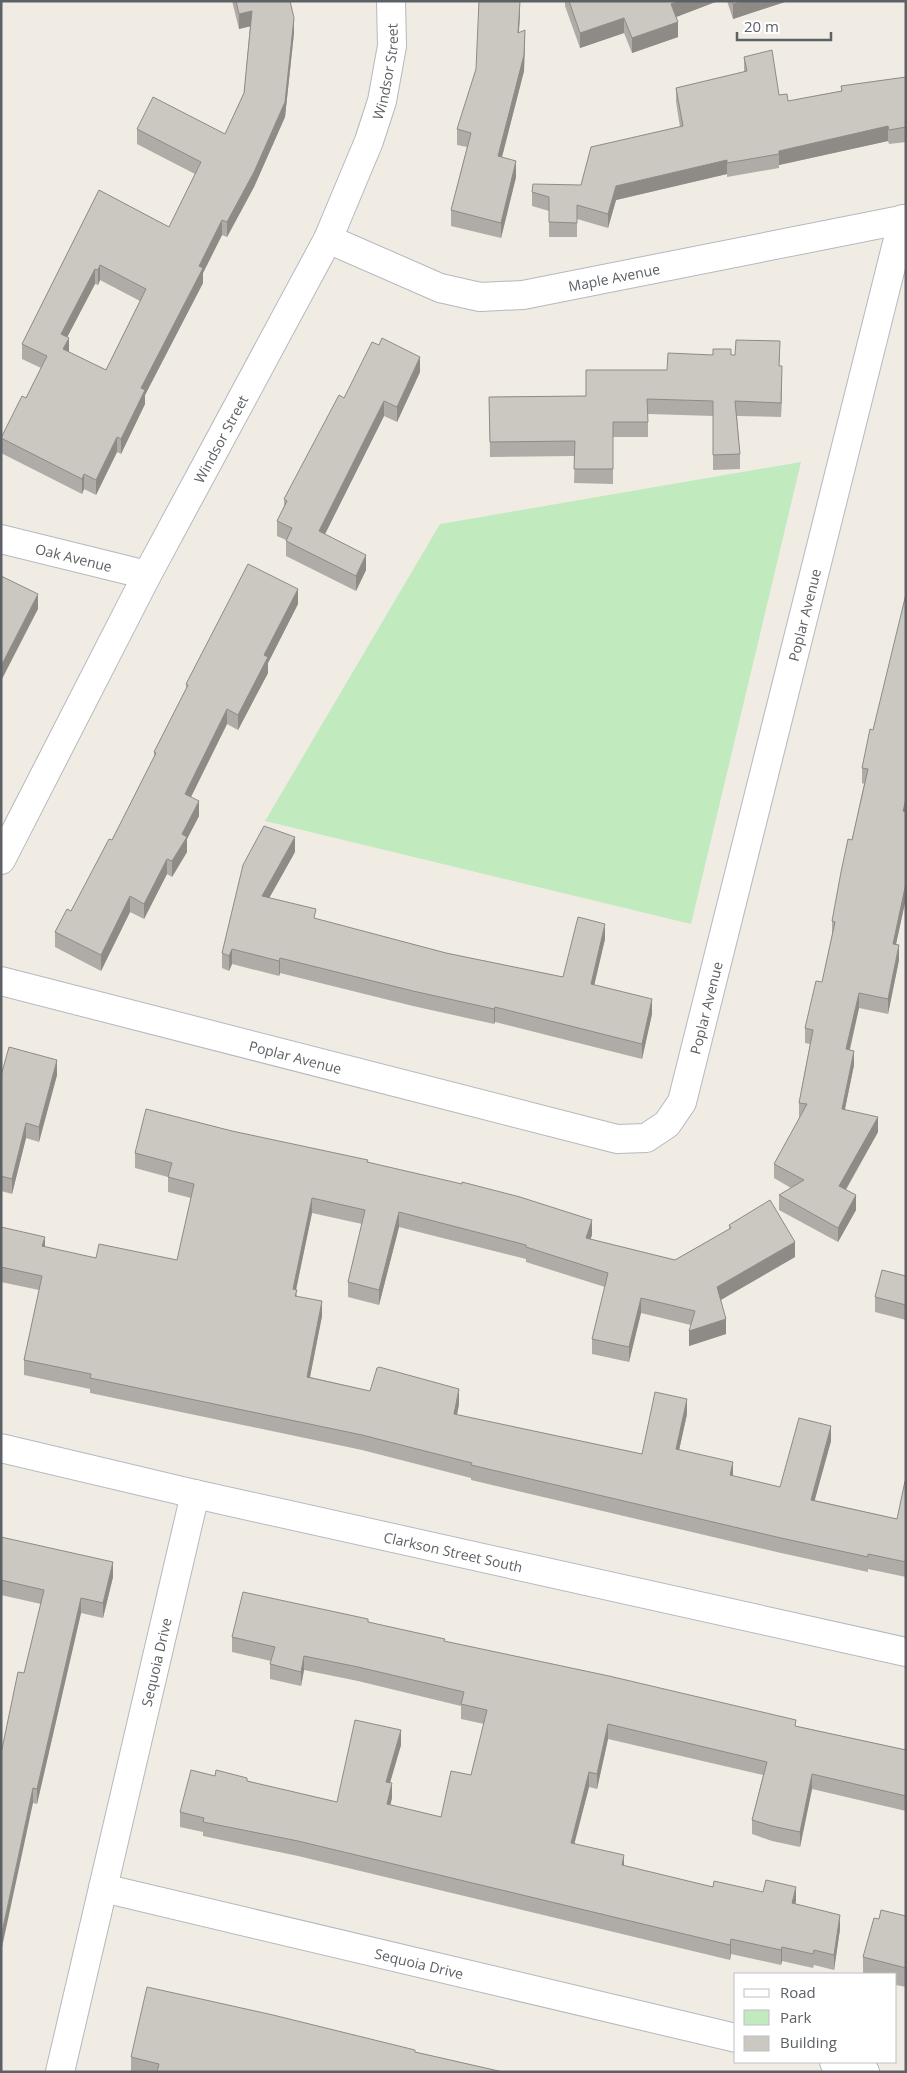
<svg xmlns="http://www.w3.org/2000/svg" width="907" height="2073" viewBox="0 0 907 2073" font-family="'Open Sans',sans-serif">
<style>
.green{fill:#c1eabe}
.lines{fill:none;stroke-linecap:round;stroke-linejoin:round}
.street-casing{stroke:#b5b8bc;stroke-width:30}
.secondary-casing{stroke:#b5babf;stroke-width:30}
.street{stroke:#fff;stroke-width:28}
.secondary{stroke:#fff;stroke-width:28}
.wall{fill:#afaba6;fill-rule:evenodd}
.shaded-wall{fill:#8e8b87}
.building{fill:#cbc7c1;stroke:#8e8b87;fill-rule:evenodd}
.labels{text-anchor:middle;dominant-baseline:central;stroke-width:4.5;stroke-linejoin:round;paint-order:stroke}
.street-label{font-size:14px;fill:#5c6166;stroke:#fff}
</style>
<rect width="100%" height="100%" fill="#f0ece4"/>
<!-- green -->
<path class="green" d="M801,462L691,924L265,821L440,524Z"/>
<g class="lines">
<defs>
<g id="street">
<path id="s1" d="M328,239L440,288L480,297L523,295L906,219"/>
<path id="s2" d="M1,539L147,575"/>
<path id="s3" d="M1,860L147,575L328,239L369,141L382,101L392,46L391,1"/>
<path id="s4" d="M1,981L617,1139L646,1138L667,1124L682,1102L903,219"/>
<path id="s5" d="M103,1888L736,2038"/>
<path d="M834,2062L865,2072"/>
<path id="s6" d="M60,2072L195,1494"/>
</g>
<g id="secondary">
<path id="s7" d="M1,1448L195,1494L906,1652"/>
</g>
</defs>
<!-- street casing -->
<use href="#street" class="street-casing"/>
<!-- secondary casing -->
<use href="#secondary" class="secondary-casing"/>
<!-- street -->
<use href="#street" class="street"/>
<!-- secondary -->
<use href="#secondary" class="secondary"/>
</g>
<!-- wall -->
<path class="wall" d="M232,1H290L294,33L285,117L254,187L227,237L222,235L203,273V283L145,395V404L121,454L117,452L96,495L84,489L82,494L1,453V438L26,398L41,368L22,359V344L99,190L169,227L195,174L137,144V129L225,134L244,93L250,26L239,29ZM100,280L140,301L106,370L69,352L67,337L95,284L98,285Z
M565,1H718L676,17L678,37L632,53L624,33L580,48L565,6Z
M727,1H788L733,19Z
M520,11L519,33L525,46L524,71L502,157L516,177L501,238L451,226V210L467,147L457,145V129Z
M744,57L779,95L788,101L841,91V86L906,77V142L889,144L888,141L779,165V168L727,177V174L616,200L608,228L577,219V237H549V211L532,206V192L581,185L680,127L676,102V88L744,72Z
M731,355L780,356L779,366L782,381L781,417L737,416L740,454V469L713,470V416L648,414V437H613V484L574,483L575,456L490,457L489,397L586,396L667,370Z
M420,372L397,422L384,416L325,534L366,570L356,591L286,556V540L277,536V521L284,506V499L344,398Z
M298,604L268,663V673L238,730L227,724L191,797L199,816L187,839V852L172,877L167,874L144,919L130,912L101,971L55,947V932L71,911L112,840L154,758V752L186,689V684Z
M870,729L906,898L896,944L899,960L888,1014L859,1008L850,1050L854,1065L845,1109L878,1132L846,1190L856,1210L838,1242L779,1210V1195L791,1188L774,1178V1164L800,1118L799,1117V1103L810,1044L805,1043V1028L822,982L832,935V921L852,840L864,784L862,783V768Z
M295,852L269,898L316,919L446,953L563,977L605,939L594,985L652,1014L642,1059L495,1022L494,1024L413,1006L280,973L279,976L232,964L229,971L222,968V953Z
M57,1075L39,1142L26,1138L12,1194L1,1191V1076Z
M232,1131L368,1162L592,1235L590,1239L675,1260L729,1229V1225L795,1257L721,1300L726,1334L689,1346L691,1325L641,1313L629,1362L592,1354V1339L605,1287L526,1262V1259L399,1227L379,1305L348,1297V1282L362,1224L312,1213L296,1290L297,1296L322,1316L310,1377L370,1391L459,1404L457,1415L642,1454L687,1414L679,1450L733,1476L780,1487L831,1441L814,1500L897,1519L906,1482V1577L868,1569V1572L781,1553L471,1480V1478L362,1450L90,1393V1389L24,1375V1360L39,1290L1,1282V1227L45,1247L96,1258L177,1260L191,1198L168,1192V1177L135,1168V1153Z
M906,1276V1320L875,1312V1297Z
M1,1537L113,1577L103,1618L81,1613L37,1804L33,1803L2,1749L24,1673L41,1604L1,1595Z
M368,1622L445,1641L796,1726L906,1750V1811L812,1789L800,1847L772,1841L752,1834V1820L763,1775L608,1739L597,1789L589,1787L574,1843L624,1866L713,1887L796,1901L795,1904L840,1929L834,1970L814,1965L813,1968L782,1961L781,1965L731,1954L730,1960L298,1856L203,1836V1832L180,1827V1812L215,1776L247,1781L337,1802L401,1745L390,1783L392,1798L390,1805L441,1817L471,1775L484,1724L461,1719V1706L358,1681L304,1670L301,1686L270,1679V1664L271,1661L232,1652V1637Z
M906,1916V1987L896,1985V1974H863V1957L879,1919Z
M415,2052L503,2072H131V2057Z"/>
<!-- shaded-wall -->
<path class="shaded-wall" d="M520,1V11L518,49V33Z
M679,1H718L671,19V4Z
M743,1H788L733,19V4Z
M252,11V26L239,29V14Z
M294,18V33L285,117L254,187L227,237V222Z
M624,18V33L580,48V33Z
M678,22V37L632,53V38Z
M525,30L524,71L498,172V156Z
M888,126V141L779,165V151Z
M727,160V174L616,200L608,228V214L616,186Z
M516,161V177L501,238V223Z
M222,220V235L203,273V283L145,395V404L121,454V439L141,388L199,266Z
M100,265V280L98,285V270Z
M95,269V284L61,349V334Z
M69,338V353L63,349Z
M420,357V372L397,422V407Z
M782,366V381L781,417V403Z
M384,401V416L319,546V531Z
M117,437V452L96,495V480Z
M84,474V489L82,494V479Z
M366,555V570L356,591V576Z
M298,589V604L268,663V673L238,730V715L264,655Z
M38,594V609L1,681V666Z
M227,709V724L185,809V794Z
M906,799V814L903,811Z
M199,801V816L187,839V852L172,877V861L182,834Z
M295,837V852L262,911V896Z
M167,859V874L144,919V904Z
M906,883V898L893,958V944Z
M130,896V912L101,971V955Z
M605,924V939L591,999V984Z
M899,945V960L888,1014V999Z
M232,949V964L229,971V956Z
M280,958V973L279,976V961Z
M859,993V1008L846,1064V1049Z
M652,999V1014L642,1059V1044Z
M495,1007V1022L494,1024V1009Z
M854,1051V1065L842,1123V1109Z
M57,1060V1075L39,1142V1127Z
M878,1117V1132L839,1201V1186Z
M26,1123V1138L12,1194V1179Z
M856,1195V1210L838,1242V1228Z
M312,1198V1213L293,1304V1289Z
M399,1212V1227L379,1305V1290Z
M592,1220V1235L586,1253V1238Z
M45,1237V1252L42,1246Z
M795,1242V1257L717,1302V1287Z
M641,1298V1313L629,1362V1347Z
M322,1301V1316L307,1392V1377Z
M726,1319V1334L689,1346V1331Z
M459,1389V1404L454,1429V1414Z
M687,1399V1414L676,1464V1449Z
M831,1426V1441L811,1514V1500Z
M733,1462V1477L730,1475Z
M113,1562V1577L103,1618V1603Z
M81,1598V1613L37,1804V1789Z
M304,1656V1670L301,1686V1672Z
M608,1724V1739L597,1789V1774Z
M401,1730V1745L386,1796V1782Z
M589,1772V1787L571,1857V1843Z
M812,1774V1789L800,1847V1832Z
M392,1783V1798L387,1819V1804Z
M33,1788V1803L1,1952V1937Z
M624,1855V1869L622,1865Z
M796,1887V1901L792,1918V1903Z
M840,1915V1929L834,1970V1955Z
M731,1939V1954L730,1960V1945Z
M782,1947V1961L781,1965V1950Z"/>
<!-- building -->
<path class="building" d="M236,1H290L294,18L285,102L254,172L227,222L222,220L199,266L203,268L141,388L145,390L121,439L117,437L96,480L84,474L82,479L1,438L22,396L26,398L47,356L22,344L99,190L169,227L201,162L137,129L153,97L225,134L244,93L252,11L239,14ZM100,265L146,289L106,370L63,349L69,338L61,334L95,269L98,270Z
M479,1H520L518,33L525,30L524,55L498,156L516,161L501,223L451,210L471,133L457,129L476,69Z
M569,1H679L671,4L678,22L632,38L624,18L580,33Z
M732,1H743L733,4Z
M772,50L779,95L787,94L788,101L842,91L841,86L906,77V127L889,130L888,126L779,151V154L727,163V160L616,186L608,214L577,205V223L549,222V197L532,192L533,184L581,185L591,147L683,126L676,88L747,71L744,57Z
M382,338L420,357L397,407L384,401L319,531L366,555L356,576L286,541L292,528L277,521L287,501L284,499L339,395L344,398L372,342L379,345Z
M736,340L780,341L779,366H782L781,403L735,401L740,454L713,455V401L647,399L648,422H613V469H574L575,441L490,442L489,397L586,396V370H667L668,353L713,355V349H731V355H735Z
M248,564L298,589L264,655L268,657L238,715L227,709L185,794L199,801L182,834L187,837L172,861L167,859L144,904L130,896L101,955L55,932L67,909L71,911L109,839L112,840L156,753L154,752L188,685L186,684Z
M1,576L38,594L1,666Z
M906,594V799L903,811L906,812V883L893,944L899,945L888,999L859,993L846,1049L854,1051L842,1109L878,1117L839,1186L856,1195L838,1228L779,1195L804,1180L774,1164L807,1104L799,1103L813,1030L805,1028L816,981L822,982L835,922L832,921L841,872L848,839L852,840L868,769L862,768L870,729L873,730Z
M264,826L295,837L262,896L316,909L314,918L446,953L563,977L578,917L605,924L591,984L652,999L642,1044L495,1007L494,1009L413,991L280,958L279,961L232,949L229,956L222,953L243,865Z
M9,1047L57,1060L39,1127L26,1123L12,1179L1,1176V1076Z
M146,1109L232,1131L368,1160L367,1162L462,1184V1182L520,1197L592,1220L586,1238L675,1260L731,1228L729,1225L770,1200L795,1242L717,1287L726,1319L689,1331L695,1311L641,1298L629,1347L592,1339L608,1273L526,1247V1245L399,1212L379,1290L348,1282L365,1210L312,1198L293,1289L297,1290L295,1296L322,1301L307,1377L370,1391L377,1368L379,1367L459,1389L454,1414L642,1454L655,1392L687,1399L676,1449L733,1462L730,1475L780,1487L799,1418L831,1426L811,1500L897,1519L905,1481L906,1482V1562L868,1554V1557L781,1538L471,1465L472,1463L362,1435L90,1378L91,1374L24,1360L42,1276L1,1267V1227L45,1237L42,1246L96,1258L99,1244L177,1260L194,1184L168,1177L172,1163L135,1153Z
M882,1270L906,1276V1305L875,1297Z
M1,1537L113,1562L103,1603L81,1598L37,1789L33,1788L1,1937V1749H2L18,1672L24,1673L44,1590L1,1580Z
M243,1592L368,1619V1622L445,1639L444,1641L609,1676L796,1720L795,1726L906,1750V1796L812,1774L800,1832L772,1826L752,1820L767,1762L608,1724L597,1774L589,1772L571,1843L624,1855L622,1865L713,1887L714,1881L763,1892L766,1880L796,1887L792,1903L840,1915L834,1955L814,1950L813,1954L782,1947L781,1950L731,1939L730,1945L298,1841L203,1822L204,1818L180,1812L191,1770L215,1776L216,1770L247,1778V1781L337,1802L355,1720L401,1730L386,1782L392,1783L387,1804L441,1817L451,1771L471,1775L487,1710L461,1704L464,1692L358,1667L304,1656L301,1672L270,1664L275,1647L232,1637Z
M881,1910L906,1916V1968L863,1957L874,1918L879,1919Z
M147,1987L273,2015L415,2050V2052L503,2072H157L159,2064L131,2057Z"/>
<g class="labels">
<!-- street labels -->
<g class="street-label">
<text stroke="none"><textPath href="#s3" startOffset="880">Windsor Street</textPath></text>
<text stroke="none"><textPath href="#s1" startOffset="299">Maple Avenue</textPath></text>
<text stroke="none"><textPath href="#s3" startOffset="475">Windsor Street</textPath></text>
<text stroke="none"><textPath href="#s2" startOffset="75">Oak Avenue</textPath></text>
<text stroke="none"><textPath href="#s4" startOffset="1219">Poplar Avenue</textPath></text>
<text stroke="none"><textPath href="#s4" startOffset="814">Poplar Avenue</textPath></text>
<text stroke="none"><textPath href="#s4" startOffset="304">Poplar Avenue</textPath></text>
<text stroke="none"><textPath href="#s7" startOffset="464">Clarkson Street South</textPath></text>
<text stroke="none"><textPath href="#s6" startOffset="421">Sequoia Drive</textPath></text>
<text stroke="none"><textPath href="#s5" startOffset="325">Sequoia Drive</textPath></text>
</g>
</g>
<!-- border -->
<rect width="907" height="2073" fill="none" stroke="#5c6166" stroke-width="5"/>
<!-- legend -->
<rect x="734" y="1973" width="162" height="90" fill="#ffffff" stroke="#bec0c2"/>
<rect x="744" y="1989" width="25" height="8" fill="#ffffff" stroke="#bec0c2"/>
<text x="780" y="1998" font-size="15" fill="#5c6166">Road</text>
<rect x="744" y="2010" width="25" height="15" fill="#c1eabe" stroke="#bec0c2"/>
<text x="780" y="2023" font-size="15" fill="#5c6166">Park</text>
<rect x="744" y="2036" width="25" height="15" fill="#cbc7c1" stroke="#bec0c2"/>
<text x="780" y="2048" font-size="15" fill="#5c6166">Building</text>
<!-- scale -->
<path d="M737 32v8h94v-8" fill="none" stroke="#5c6166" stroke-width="2.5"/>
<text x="744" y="32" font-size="15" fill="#5c6166" stroke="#ffffff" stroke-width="4" paint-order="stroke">20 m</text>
</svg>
